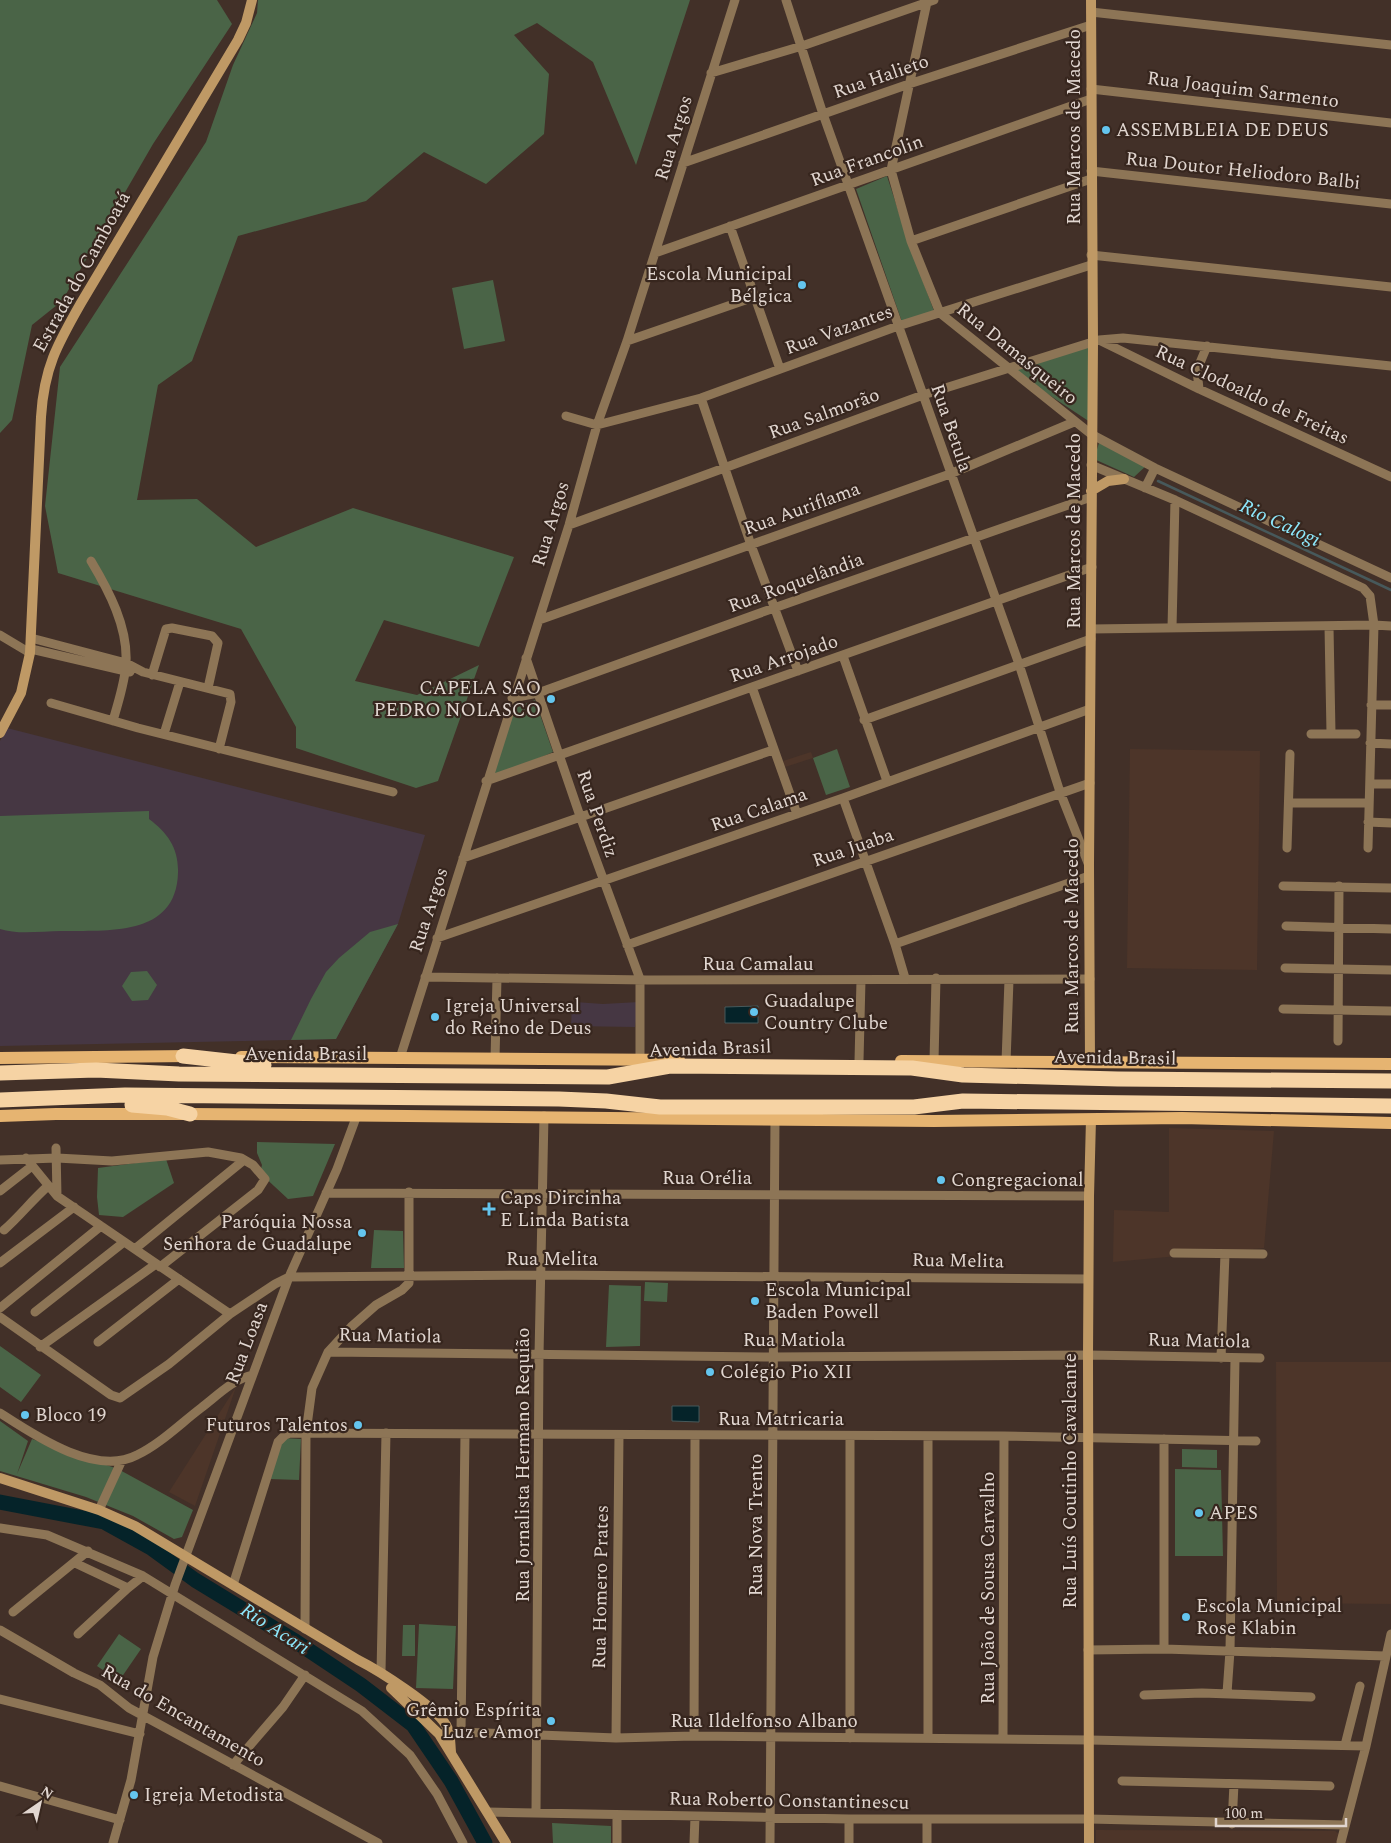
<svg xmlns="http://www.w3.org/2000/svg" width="1391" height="1843" viewBox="0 0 1391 1843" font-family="Spectral,serif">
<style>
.built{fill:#4d3529}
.education{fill:#463743}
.green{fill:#4a6447}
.water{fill:#052329;stroke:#47595b}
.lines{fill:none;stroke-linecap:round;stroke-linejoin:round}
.stream{stroke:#47595b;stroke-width:2.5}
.river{stroke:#052329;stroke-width:15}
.street{stroke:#8d7556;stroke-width:9}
.secondary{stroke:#bf9965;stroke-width:10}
.primary{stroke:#e6b471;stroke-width:12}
.highway{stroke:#f6d3a4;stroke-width:15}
.poi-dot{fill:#64c5ee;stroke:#37261e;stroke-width:2}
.labels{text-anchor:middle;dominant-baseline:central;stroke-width:4.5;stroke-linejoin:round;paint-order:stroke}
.street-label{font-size:19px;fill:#e1d6d0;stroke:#37261e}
.poi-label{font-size:19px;fill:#e1d6d0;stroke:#37261e;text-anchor:start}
.water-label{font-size:20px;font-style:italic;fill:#8de7fb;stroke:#37261e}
</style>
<rect width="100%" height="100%" fill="#423028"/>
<!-- built -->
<path class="built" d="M1130,749L1260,751L1257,970L1127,968Z
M811,752L813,758L785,767L783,761Z
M1169,1128L1274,1131L1264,1248L1113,1262L1114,1210L1169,1212Z
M1276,1362H1391V1604L1277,1603Z
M236,1387L195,1506L169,1492Z
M1096,1830L1335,1831L1351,1843H1096Z"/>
<!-- education -->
<path class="education" d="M7,728L425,835L398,924L336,1039L0,1046V741Z
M575,1002L603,1004L639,1002L635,1027L571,1026L572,1004Z"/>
<!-- green -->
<path class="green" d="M0,0H217L232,24L153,144L62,301L32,325L12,420L0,433Z
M258,0H690L636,165L593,62L537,23L514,35L549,74L544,134L486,184L424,152L366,201L238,236L192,361L158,385L137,500L197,499L256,547L353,508L514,557L479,647L384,620L355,681L417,695L479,665L438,781L416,788L296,748V727L241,629L58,573L45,506L60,367L206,142L233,65L257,13Z
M887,176L908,241L934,311L902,322L856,189Z
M493,280L505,341L464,349L452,288Z
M1092,343L1090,422L1010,369Z
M1099,443L1147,465L1134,477L1094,459Z
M535,700L553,752L490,780L515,708Z
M837,749L850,787L826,795L813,758Z
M149,811V819C168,833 179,849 178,873C176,938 106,930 61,931C42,931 18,935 0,929V816Z
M398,924L336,1039L291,1040L311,999L326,972L339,958L370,932Z
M147,971L157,985L148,1000L132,1001L122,986L131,972Z
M257,1142L335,1144L313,1196L288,1199L260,1173L262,1165L257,1153Z
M166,1159L174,1183L123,1217L99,1215L97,1197L98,1168Z
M374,1230L403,1231L404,1268H371Z
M645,1282L668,1283L667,1302L644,1301Z
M609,1285L641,1286L640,1346L606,1347Z
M0,1346L41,1375L21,1402L0,1387Z
M0,1421L28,1441L17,1474L32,1439L118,1469L193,1510L182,1537L174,1539L133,1516L86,1497L0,1471Z
M283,1438L301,1439L299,1480L270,1479Z
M1182,1449L1217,1450V1468L1182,1467Z
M1175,1469L1221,1470L1223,1556H1175Z
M419,1624L456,1626L453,1689L416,1688Z
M403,1625H415V1656H402Z
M119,1634L141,1649L119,1681L97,1666Z
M552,1823L611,1826V1843H553Z"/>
<!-- water -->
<path class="water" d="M758,1006V1023H725V1007Z
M672,1406H699V1422L672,1421Z"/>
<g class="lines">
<!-- stream -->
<path class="stream" d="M1158,481L1391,590"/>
<!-- river -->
<path class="river" d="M0,1502L104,1522L151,1548L195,1580L295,1641L361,1685L413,1725L451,1781L485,1843"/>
<!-- street -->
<path class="street" d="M786,0L823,114L1019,664L1060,792L1088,863
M927,2L891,170L911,241L940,313L1091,434L1155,468L1391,578
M1091,12L1391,45
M711,73L802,46L934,0
M1091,89L1391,123
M683,163L909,84L1091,25
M1091,171L1391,204
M730,226L780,369
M911,241L1091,179
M655,253L1091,99
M1091,255L1391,287
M1099,340L1199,389L1391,477
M627,341L754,297
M1199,389L1197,370L1207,346
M701,398L751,545L798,671
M566,416L597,425L701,398L898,326L1091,265
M1091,465L1175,500L1363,588L1370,596L1374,625L1391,626
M1145,488L1155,468
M569,525L923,395L1099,340L1123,338L1391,366
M91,561C109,591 128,627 126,663C125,683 118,702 113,721
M539,620L950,474L1074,422
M1329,627L1331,733
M1172,628L1175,500
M1091,629L1374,625L1368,848
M0,635L30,653
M31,638L126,663L143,672L230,694L231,702L219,749
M31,649L130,672
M843,656L887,781
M526,658L580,816L640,979V1060
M152,675L166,629L172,628L212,636L218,643L208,688
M752,687L797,814
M512,698L538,693L774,608L1091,497
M51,703L138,728L393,792
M1371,705H1391
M864,720L1091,639
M164,734L180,682
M1311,734H1356
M1370,743L1391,744
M486,781L1092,567
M1370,784H1391
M843,798L895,944L905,978
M1289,803H1369
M1368,822L1391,823
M1287,848L1290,754
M463,858L773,750
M1283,886L1391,888
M1286,926L1391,929
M437,938L843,798L1090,709
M895,944L1089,876
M627,945L1090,783
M1285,968L1391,970
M425,977L647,980L1090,979
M1283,1009L1391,1011
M1338,1041L1339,886
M400,1058L569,525L597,425L627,341L735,0
M495,1059L497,978
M859,1061L861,980
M934,1061L936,978
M1006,1062L1009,980
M56,1148L57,1196
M26,1158L57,1196L230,1314L275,1284L289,1277L541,1275L1088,1279
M0,1160L57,1158L112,1161L208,1152L241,1158L253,1165L265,1179L258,1190L160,1267
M0,1191L32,1166
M326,1193L1089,1196
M4,1230C20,1216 32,1200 48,1186
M136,1248L244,1160
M1174,1253L1263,1254
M0,1263L74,1207
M0,1308L101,1226
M35,1312L124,1242
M0,1317L111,1395L120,1398L169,1364L230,1314
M98,1342L179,1279
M40,1347L156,1264
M328,1352L773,1357L1088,1355L1260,1358
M1221,1358L1225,1254
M0,1413C34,1435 95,1477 137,1455C160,1444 180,1424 201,1408C217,1396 232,1380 252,1375
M850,1436V1738
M99,1510L122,1460
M0,1528L47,1535L143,1576L362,1711L410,1755L437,1794L463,1843
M75,1563L128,1588L143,1576
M233,1585L278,1442L285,1435L290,1433L1004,1436L1256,1441
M13,1612L88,1551
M305,1629L306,1433L312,1388L328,1352L351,1327L376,1305L402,1290L409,1283V1192
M0,1630L74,1673L100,1685L129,1708L378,1843
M78,1634L128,1588
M1164,1649V1439
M1088,1650L1164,1649L1385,1656
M381,1672L386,1433
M1227,1693L1230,1651L1235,1358
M1144,1695L1202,1693L1311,1697
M0,1699L140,1734
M461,1732L465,1434
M444,1733L461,1732L616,1738L694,1736L1090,1740L1366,1746
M694,1736L695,1435
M616,1738L619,1435
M928,1738V1437
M1003,1739L1004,1436
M1345,1745L1360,1686
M233,1765L283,1707L305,1675
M1122,1781L1330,1786
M0,1786L120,1820
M488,1812L849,1819H1089L1345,1825
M536,1813L539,1355L544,1116
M1232,1824L1234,1784
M1341,1842L1366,1746L1391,1634
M113,1843L131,1780L153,1657L175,1585L289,1277L337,1169L357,1115
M617,1843V1815
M694,1843L695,1817
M770,1843L775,1118
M849,1843V1819
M927,1843V1820"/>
<!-- secondary -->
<path class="secondary" d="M1091,491L1108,481L1124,479
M0,733L21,693L30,653L41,417C44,368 57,345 81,303L238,40L246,23L252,0
M1090,1063L1089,865L1093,342L1091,0
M0,1478L99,1510L135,1526L358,1660C378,1670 435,1706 446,1725C451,1733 450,1743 451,1752
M391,1688L439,1734L506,1843
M1089,1843L1088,1355L1089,1196L1091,1119"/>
<!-- primary -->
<path class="primary" d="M241,1057L679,1060
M0,1058L191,1056
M901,1061L1391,1064
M0,1116L56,1114H190L934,1121L1182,1118L1391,1123"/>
<!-- highway -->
<path class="highway" d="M183,1056L264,1065
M0,1073L96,1070L179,1074L608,1077L670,1066L912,1068L963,1075L1118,1079L1391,1081
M0,1100L125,1095L559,1099L606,1101L660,1107H914L963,1101L1391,1106
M132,1105L167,1108L190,1114"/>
</g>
<!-- markers -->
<g class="poi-dot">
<circle cx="1106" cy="130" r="5"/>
<circle cx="802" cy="285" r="5"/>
<circle cx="551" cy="699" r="5"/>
<circle cx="754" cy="1012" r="5"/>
<circle cx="435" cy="1017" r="5"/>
<circle cx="941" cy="1180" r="5"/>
<path d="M486.5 1201.5h5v5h5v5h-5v5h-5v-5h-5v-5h5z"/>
<circle cx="362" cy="1233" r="5"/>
<circle cx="755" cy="1301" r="5"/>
<circle cx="710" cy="1372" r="5"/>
<circle cx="25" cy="1415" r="5"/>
<circle cx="358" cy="1425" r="5"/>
<circle cx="1199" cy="1513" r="5"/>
<circle cx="1186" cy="1617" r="5"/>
<circle cx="551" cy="1721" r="5"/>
<circle cx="134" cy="1795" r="5"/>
</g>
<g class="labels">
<!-- street labels -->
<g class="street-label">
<text transform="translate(881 77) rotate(-19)">Rua Halieto</text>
<text transform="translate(1243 90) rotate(7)">Rua Joaquim Sarmento</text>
<text transform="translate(1074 127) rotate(-90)">Rua Marcos de Macedo</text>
<text transform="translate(674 138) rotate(-73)">Rua Argos</text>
<text transform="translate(867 161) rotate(-20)">Rua Francolin</text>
<text transform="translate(1243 171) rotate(6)">Rua Doutor Heliodoro Balbi</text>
<text transform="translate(82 272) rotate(-61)">Estrada do Camboatá</text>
<text transform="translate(839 330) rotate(-20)">Rua Vazantes</text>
<text transform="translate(1017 354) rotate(39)">Rua Damasqueiro</text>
<text transform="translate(1252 395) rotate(25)">Rua Clodoaldo de Freitas</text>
<text transform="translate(824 414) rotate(-20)">Rua Salmorão</text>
<text transform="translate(951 428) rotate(71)">Rua Betula</text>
<text transform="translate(802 509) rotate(-20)">Rua Auriflama</text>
<text transform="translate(551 524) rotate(-73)">Rua Argos</text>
<text transform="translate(1074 531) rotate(-90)">Rua Marcos de Macedo</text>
<text transform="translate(796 583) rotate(-20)">Rua Roquelândia</text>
<text transform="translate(784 659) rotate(-19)">Rua Arrojado</text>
<text transform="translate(759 810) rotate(-19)">Rua Calama</text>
<text transform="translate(597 814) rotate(71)">Rua Perdiz</text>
<text transform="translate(853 848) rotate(-19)">Rua Juaba</text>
<text transform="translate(429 910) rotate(-72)">Rua Argos</text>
<text transform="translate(1072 936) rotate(-90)">Rua Marcos de Macedo</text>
<text x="758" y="964">Rua Camalau</text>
<text transform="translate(710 1049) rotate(-2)">Avenida Brasil</text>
<text x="306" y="1054">Avenida Brasil</text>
<text transform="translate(1115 1058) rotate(1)">Avenida Brasil</text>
<text x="707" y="1178">Rua Orélia</text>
<text x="552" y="1259">Rua Melita</text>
<text transform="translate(958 1261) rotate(1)">Rua Melita</text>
<text transform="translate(390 1336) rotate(1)">Rua Matiola</text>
<text x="794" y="1340">Rua Matiola</text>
<text transform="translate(1199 1341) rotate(1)">Rua Matiola</text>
<text transform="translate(247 1343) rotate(-69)">Rua Loasa</text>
<text x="781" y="1419">Rua Matricaria</text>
<text transform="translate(523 1465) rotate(-90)">Rua Jornalista Hermano Requião</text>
<text transform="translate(1070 1481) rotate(-90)">Rua Luís Coutinho Cavalcante</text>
<text transform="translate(756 1525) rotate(-90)">Rua Nova Trento</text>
<text transform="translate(601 1587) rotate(-89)">Rua Homero Prates</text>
<text transform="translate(988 1588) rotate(-90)">Rua João de Sousa Carvalho</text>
<text transform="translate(183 1716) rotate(30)">Rua do Encantamento</text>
<text x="764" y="1721">Rua Ildelfonso Albano</text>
<text transform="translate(789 1801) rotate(1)">Rua Roberto Constantinescu</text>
</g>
<!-- poi labels -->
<g class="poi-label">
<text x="1116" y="130">ASSEMBLEIA DE DEUS</text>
<text x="792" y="274" text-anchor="end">Escola Municipal<tspan x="792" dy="22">Bélgica</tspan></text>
<text x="541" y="688" text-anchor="end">CAPELA SAO<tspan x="541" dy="22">PEDRO NOLASCO</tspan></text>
<text x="764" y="1001">Guadalupe<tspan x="764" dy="22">Country Clube</tspan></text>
<text x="445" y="1006">Igreja Universal<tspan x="445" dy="22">do Reino de Deus</tspan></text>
<text x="951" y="1180">Congregacional</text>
<text x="500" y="1198">Caps Dircinha<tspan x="500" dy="22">E Linda Batista</tspan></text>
<text x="352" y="1222" text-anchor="end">Paróquia Nossa<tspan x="352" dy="22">Senhora de Guadalupe</tspan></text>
<text x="765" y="1290">Escola Municipal<tspan x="765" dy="22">Baden Powell</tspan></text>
<text x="720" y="1372">Colégio Pio XII</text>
<text x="35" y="1415">Bloco 19</text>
<text x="348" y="1425" text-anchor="end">Futuros Talentos</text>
<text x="1209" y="1513">APES</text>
<text x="1196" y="1606">Escola Municipal<tspan x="1196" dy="22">Rose Klabin</tspan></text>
<text x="541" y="1710" text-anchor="end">Grêmio Espírita<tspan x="541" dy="22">Luz e Amor</tspan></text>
<text x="144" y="1795">Igreja Metodista</text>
</g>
<!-- water labels -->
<g class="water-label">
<text transform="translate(1280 523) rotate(25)">Rio Calogi</text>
<text transform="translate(275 1629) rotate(33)">Rio Acari</text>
</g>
</g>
<!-- north arrow -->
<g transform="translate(40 1803) rotate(34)" stroke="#37261e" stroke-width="4" paint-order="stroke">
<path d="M0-4L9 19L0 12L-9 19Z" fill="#e1d6d0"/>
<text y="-8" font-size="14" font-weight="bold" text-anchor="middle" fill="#e1d6d0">N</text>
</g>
<!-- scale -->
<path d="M1216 1818v8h130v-8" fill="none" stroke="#e1d6d0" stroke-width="2.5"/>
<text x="1224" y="1818" font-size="15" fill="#e1d6d0" stroke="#37261e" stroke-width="4" paint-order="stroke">100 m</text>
</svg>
